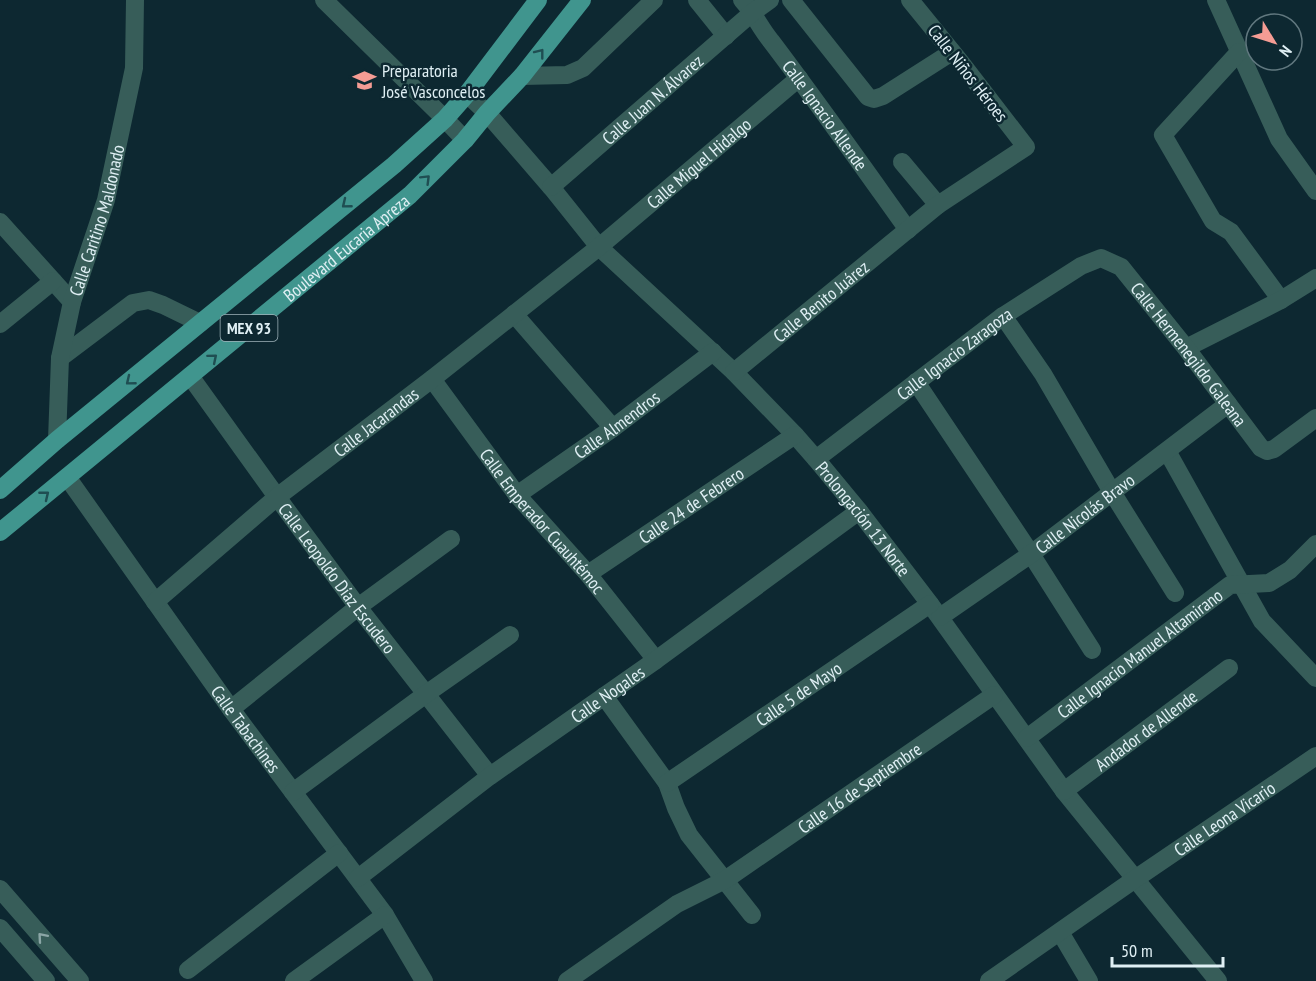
<svg xmlns="http://www.w3.org/2000/svg" width="1316" height="981" viewBox="0 0 1316 981" font-family="'PT Sans Narrow',sans-serif">
<style>
.lines{fill:none;stroke-linecap:round;stroke-linejoin:round}
.minor{stroke:#375d59;stroke-width:18}
.major{stroke:#40958e;stroke-width:18}
.oneway{stroke:#1f4e52}
.oneway2{stroke:#8ba6a6}
.labels{text-anchor:middle;dominant-baseline:central;stroke-width:5;stroke-linejoin:round;paint-order:stroke}
.shield{fill:#0d2831;stroke:#a0b3ba;stroke-width:1.5}
.shield-label{font-size:16px;font-weight:bold;fill:#dfeff4}
.poi-label{font-size:18px;fill:#dfeff4;stroke:#0d2831;text-anchor:start}
.street-label{font-size:18px;fill:#dfeff4;stroke:#0d2831}
</style>
<rect width="100%" height="100%" fill="#0d2831"/>
<g class="lines">
<!-- minor -->
<g class="minor">
<path d="M324,0L445,119L465,140"/>
<path d="M697,0L726,36"/>
<path id="s1" d="M742,0C754,13 760,28 771,41C818,103 863,167 908,230"/>
<path d="M791,0L868,97L874,99L883,96L952,52"/>
<path d="M1216,0L1279,139L1316,191"/>
<path d="M1239,52L1163,135L1213,221L1231,232L1281,300"/>
<path d="M522,76L567,75L583,68L654,0"/>
<path id="s2" d="M467,94L487,113L551,187L599,247L734,372L795,435L816,459L859,511L930,604L1064,791L1218,981"/>
<path d="M902,162L938,205"/>
<path id="s3" d="M551,187L753,12L770,0"/>
<path d="M0,222L72,302"/>
<path d="M514,314L613,428"/>
<path d="M1003,316L1043,374L1112,492L1175,593"/>
<path d="M0,324L53,281"/>
<path d="M1186,348L1281,300L1316,278"/>
<path d="M60,358L133,303L149,300L163,305L200,323"/>
<path id="s4" d="M734,372L938,205L1026,147L962,64L910,0"/>
<path id="s5" d="M190,376L277,497L358,607L490,776"/>
<path id="s6" d="M432,379L517,495L588,574L656,660"/>
<path d="M916,382L1031,554L1092,650"/>
<path id="s7" d="M57,440L60,358L72,302L106,200L134,68L135,0"/>
<path d="M1167,451L1262,621L1316,678"/>
<path id="s8" d="M816,459L1003,316L1081,266L1101,258L1121,267L1186,348L1261,448L1267,451L1274,449L1316,418"/>
<path id="s9" d="M67,477L231,709L385,915L424,981"/>
<path id="s10" d="M517,495L613,428L713,352"/>
<path id="s11" d="M588,574L795,435"/>
<path id="s12" d="M155,602L277,497L432,379L599,247L799,78"/>
<path id="s13" d="M940,617L1031,554L1228,404"/>
<path d="M604,696L667,783L676,808L689,835L752,915"/>
<path d="M231,709L358,607L451,539"/>
<path id="s14" d="M1027,738L1230,585L1269,583L1290,570L1316,544"/>
<path id="s15" d="M667,783L930,604"/>
<path id="s16" d="M1064,791L1229,668"/>
<path d="M293,792L426,694L510,635"/>
<path id="s17" d="M358,878L490,776L656,660L859,511"/>
<path d="M0,889L80,981"/>
<path d="M0,928L46,981"/>
<path d="M1060,932L1089,981"/>
<path d="M188,970L339,853"/>
<path d="M294,981L385,915"/>
<path id="s18" d="M567,981L677,904L725,880L994,695"/>
<path id="s19" d="M989,981L1135,879L1316,756"/>
</g>
<!-- major -->
<g class="major">
<path d="M0,490L57,440L394,165L445,119L467,94L538,0"/>
<path id="s20" d="M0,532L410,195L465,140L487,113L522,76L582,0"/>
</g>
</g>
<!-- one-way arrows -->
<defs><path id="oneway-chevron" d="M-2-3.5L2.5 0L-2 3.5" fill="none" stroke-width="1.6" stroke-linecap="round" stroke-linejoin="round" transform="scale(1.5)"/></defs>
<g class="oneway">
<use href="#oneway-chevron" transform="translate(540 53) rotate(-52)"/>
<use href="#oneway-chevron" transform="translate(426 179) rotate(-45)"/>
<use href="#oneway-chevron" transform="translate(346 204) rotate(141)"/>
<use href="#oneway-chevron" transform="translate(213 358) rotate(-40)"/>
<use href="#oneway-chevron" transform="translate(130 381) rotate(141)"/>
<use href="#oneway-chevron" transform="translate(45 495) rotate(-39)"/>
</g>
<use class="oneway2" href="#oneway-chevron" transform="translate(42 937) rotate(-131)"/>
<!-- icons -->
<defs>
<symbol id="school-bare" viewBox="-9 -9 18 18"><path d="M0-5L7-2L0 1L-7-2ZM-4 1L0 2.5L4 1V4Q0 6-4 4Z" fill="#f59c94" stroke="#0d2831" stroke-width="2.5" paint-order="stroke"/></symbol>
</defs>
<g fill-rule="evenodd">
<use href="#school-bare" x="348" y="64" width="33" height="33"/>
</g>
<g class="labels">
<!-- shield labels -->
<rect class="shield" x="220.5" y="315" width="57" height="26" rx="4.5"/>
<g class="shield-label">
<text x="249" y="328">MEX 93</text>
</g>
<!-- poi labels -->
<g class="poi-label">
<text x="382" y="70">Preparatoria<tspan x="382" dy="21">José Vasconcelos</tspan></text>
</g>
<!-- street labels -->
<g class="street-label">
<text transform="translate(968 73) rotate(52)">Calle Niños Héroes</text>
<text stroke="none"><textPath href="#s3" startOffset="134">Calle Juan N. Álvarez</textPath></text>
<text stroke="none"><textPath href="#s1" startOffset="142">Calle Ignacio Allende</textPath></text>
<text stroke="none"><textPath href="#s12" startOffset="699">Calle Miguel Hidalgo</textPath></text>
<text stroke="none"><textPath href="#s7" startOffset="225">Calle Caritino Maldonado</textPath></text>
<text stroke="none"><textPath href="#s20" startOffset="448">Boulevard Eucaria Apreza</textPath></text>
<text stroke="none"><textPath href="#s4" startOffset="112">Calle Benito Juárez</textPath></text>
<text stroke="none"><textPath href="#s8" startOffset="174">Calle Ignacio Zaragoza</textPath></text>
<text stroke="none"><textPath href="#s8" startOffset="482">Calle Hermenegildo Galeana</textPath></text>
<text stroke="none"><textPath href="#s12" startOffset="285">Calle Jacarandas</textPath></text>
<text stroke="none"><textPath href="#s10" startOffset="122">Calle Almendros</textPath></text>
<text stroke="none"><textPath href="#s11" startOffset="124">Calle 24 de Febrero</textPath></text>
<text stroke="none"><textPath href="#s13" startOffset="178">Calle Nicolás Bravo</textPath></text>
<text stroke="none"><textPath href="#s2" startOffset="582">Prolongación 13 Norte</textPath></text>
<text stroke="none"><textPath href="#s6" startOffset="180">Calle Emperador Cuauhtémoc</textPath></text>
<text stroke="none"><textPath href="#s5" startOffset="250">Calle Leopoldo Díaz Escudero</textPath></text>
<text stroke="none"><textPath href="#s14" startOffset="141">Calle Ignacio Manuel Altamirano</textPath></text>
<text stroke="none"><textPath href="#s15" startOffset="159">Calle 5 de Mayo</textPath></text>
<text stroke="none"><textPath href="#s17" startOffset="310">Calle Nogales</textPath></text>
<text stroke="none"><textPath href="#s9" startOffset="309">Calle Tabachines</textPath></text>
<text stroke="none"><textPath href="#s16" startOffset="102">Andador de Allende</textPath></text>
<text stroke="none"><textPath href="#s18" startOffset="351">Calle 16 de Septiembre</textPath></text>
<text stroke="none"><textPath href="#s19" startOffset="286">Calle Leona Vicario</textPath></text>
</g>
</g>
<!-- north arrow -->
<g transform="translate(1274 42) rotate(128)"><circle r="28" fill="#0d2831" stroke="#61787f" stroke-width="1.5"/>
<path d="M0-4.5L10 22L0 15L-10 22Z" fill="#f59c94"/>
<text y="-9" font-size="16" font-weight="bold" text-anchor="middle" fill="#dfeff4">N</text>
</g>
<!-- scale -->
<path d="M1112 957v9h111v-9" fill="none" stroke="#dfeff4" stroke-width="3"/>
<text x="1121" y="957" font-size="18" fill="#dfeff4" stroke="#0d2831" stroke-width="4.5" paint-order="stroke">50 m</text>
</svg>
